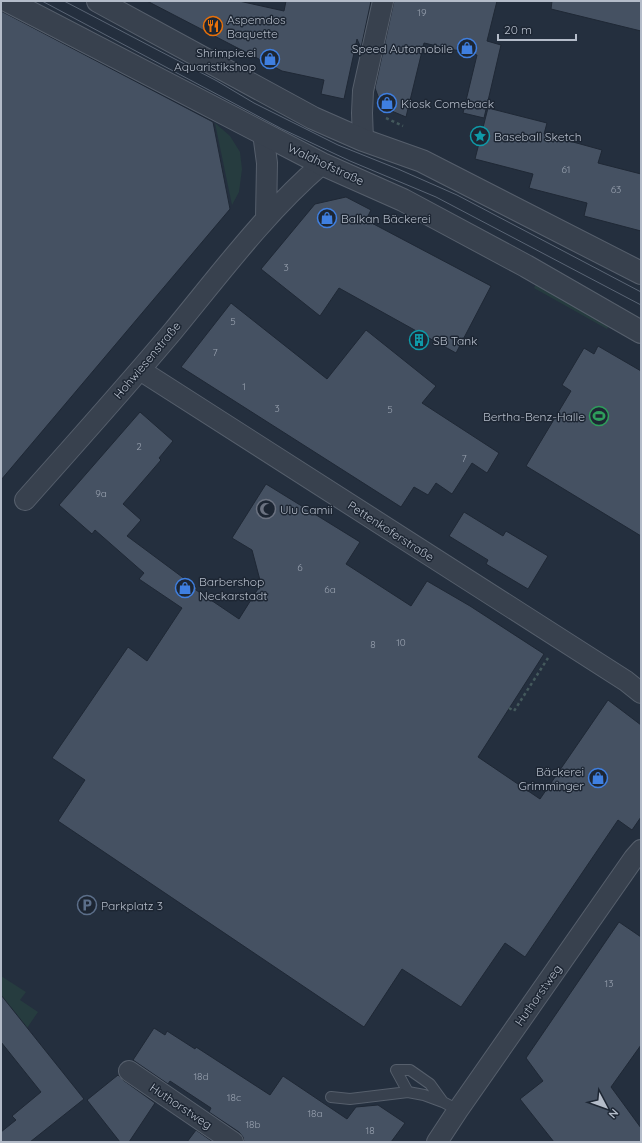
<svg xmlns="http://www.w3.org/2000/svg" width="642" height="1143" viewBox="0 0 642 1143" font-family="Quicksand,sans-serif">
<style>
.green{fill:#263c3f}
.building{fill:#455162;stroke:#1f2835}
.lines{fill:none;stroke-linecap:round;stroke-linejoin:round}
.service-casing{stroke:#565f6c;stroke-width:12}
.minor-casing{stroke:#565f6c;stroke-width:22}
.tertiary-casing{stroke:#565f6c;stroke-width:24}
.path{stroke:#44595c;stroke-width:2.5;stroke-dasharray:3 3;stroke-linecap:butt}
.service{stroke:#38414e;stroke-width:10}
.minor{stroke:#38414e;stroke-width:20}
.tertiary{stroke:#38414e;stroke-width:22}
.tram{stroke:#5a6575;stroke-width:1}
.labels{text-anchor:middle;dominant-baseline:central;stroke-width:3;stroke-linejoin:round;paint-order:stroke}
.number-label{font-size:10px;fill:#98a1af}
.poi-label{font-size:12px;fill:#b4bcc9;stroke:#1d2633;text-anchor:start}
.street-label{font-size:12px;fill:#b4bcc9;stroke:#1d2633}
</style>
<rect width="100%" height="100%" fill="#242f3e"/>
<!-- green -->
<path class="green" d="M215,123L230,136L240,152L242,169L239,192L232,205Z
M536,284L609,325L607,329L534,288Z
M1,976L26,992L20,1000L38,1012L27,1028L1,995Z"/>
<!-- building -->
<path class="building" d="M147,1H239L284,11L286,1H371L361,48L357,39L344,99L321,94L324,80L282,71Z
M394,1H497L487,41L501,45L484,118L463,113L477,55L424,43L406,117L382,107L375,88Z
M552,1H641V31L551,9Z
M1,11L213,122L230,209L1,480Z
M488,108L547,123L544,134L602,150L598,163L641,174V231L584,216L587,203L529,188L533,174L475,159Z
M346,197L371,210L366,220L491,286L456,353L339,288L320,316L261,269L315,204Z
M231,303L327,379L366,330L436,386L422,403L499,453L487,473L472,463L452,494L436,483L428,495L414,487L401,507L181,367Z
M598,346L641,371V536L526,466L571,391L562,385L584,348L594,354Z
M140,412L173,441L159,458L161,460L123,504L141,520L127,536L197,588L196,590L239,619L261,584L252,550L232,538L266,484L360,542L346,564L411,606L427,581L470,606L544,654L478,757L540,799L608,700L641,725V817L632,830L618,820L525,957L505,943L461,1007L402,969L364,1027L58,821L85,780L52,758L128,647L147,661L182,608L139,579L144,573L95,530L92,534L59,505Z
M464,512L503,536L506,531L548,556L528,589L486,564L488,560L449,536Z
M619,922L641,937V1045L611,1087L641,1128V1142H554L520,1099L543,1081L526,1058Z
M1,995L84,1099L30,1142H1V1132L16,1120L12,1116L41,1092L1,1042Z
M154,1028L165,1035L167,1031L195,1049L196,1047L270,1095L283,1076L347,1119L356,1107L378,1105L405,1123L391,1142H244L243,1137L239,1132L209,1112L211,1108L170,1081L168,1084L133,1060Z
M118,1075L123,1080L155,1103L129,1142H120L87,1100Z
M196,1130L213,1142H187Z"/>
<g class="lines">
<defs>
<path id="service" d="M408,1092L396,1070H410L430,1084L443,1102
M331,1097L350,1099L408,1092L424,1095L443,1102L458,1110"/>
<path id="minor" d="M263,133L267,163L266,218
M363,140L362,113L363,91L383,1
M140,370L626,681L641,693
M25,500C75,444 125,388 173,331C220,274 265,213 322,164
M129,1071L233,1142
M437,1142L458,1110L634,858L641,850"/>
<path id="tertiary" d="M8,1L322,164L403,200L526,266L641,332
M98,1L313,118L363,140L422,161L641,273"/>
</defs>
<!-- service casing -->
<use href="#service" class="service-casing"/>
<!-- minor casing -->
<use href="#minor" class="minor-casing"/>
<!-- tertiary casing -->
<use href="#tertiary" class="tertiary-casing"/>
<!-- path -->
<path class="path" d="M386,118L403,126
M509,708L514,711L548,658"/>
<!-- service -->
<use href="#service" class="service"/>
<!-- minor -->
<use href="#minor" class="minor"/>
<!-- tertiary -->
<use href="#tertiary" class="tertiary"/>
<!-- tram -->
<path class="tram" d="M42,1L282,129L350,161L436,197L641,305
M64,1L217,81L254,103L338,145L398,169L457,195L641,292"/>
</g>
<!-- icons -->
<defs>
<symbol id="restaurant-ring" viewBox="-11 -11 22 22"><circle r="9.5" fill="#1d2633" stroke="#e8710a" stroke-width="1.5"/><path d="M-5-6h1v4h1v-4h1v4h1v-4h1v5L-1.5 .5V6h-2V.5L-5-1ZM5-6V6H3V1.5H1.5Q1.5-4 5-6Z" fill="#e8710a"/></symbol>
<symbol id="shop-ring" viewBox="-11 -11 22 22"><circle r="9.5" fill="#1d2633" stroke="#3f7fe0" stroke-width="1.5"/><path d="M-5-2.5h2.3a2.7 3.5 0 0 1 5.4 0H5L5.5 6h-11ZM-1.5-2.5h3a1.5 2.3 0 0 0-3 0Z" fill="#3f7fe0"/></symbol>
<symbol id="sight-ring" viewBox="-11 -11 22 22"><circle r="9.5" fill="#1d2633" stroke="#0f9aa8" stroke-width="1.5"/><path d="M0-6L1.8-2.2L6-1.7L2.9 1.2L3.7 5.4L0 3.3L-3.7 5.4L-2.9 1.2L-6-1.7L-1.8-2.2Z" fill="#0f9aa8"/></symbol>
<symbol id="building-ring" viewBox="-11 -11 22 22"><circle r="9.5" fill="#1d2633" stroke="#0f9aa8" stroke-width="1.5"/><path d="M-4-6H4V6H1V3H-1V6H-4ZM-2.5-4.3h1.7v1.8h-1.7ZM.8-4.3h1.7v1.8H.8ZM-2.5-1h1.7V.8h-1.7ZM.8-1h1.7V.8H.8Z" fill="#0f9aa8"/></symbol>
<symbol id="stadium-ring" viewBox="-11 -11 22 22"><circle r="9.5" fill="#1d2633" stroke="#2e9e5b" stroke-width="1.5"/><path d="M0-5a6.5 5 0 1 0 0 10a6.5 5 0 1 0 0-10ZM-3.5-1.8h7v3.6h-7Z" fill="#2e9e5b"/></symbol>
<symbol id="mosque-ring" viewBox="-11 -11 22 22"><circle r="9.5" fill="#1d2633" stroke="#6b7280" stroke-width="1.5"/><path d="M3.5-4.9A6 6 0 1 0 3.5 4.9A5 5 0 1 1 3.5-4.9Z" fill="#6b7280"/></symbol>
<symbol id="parking-ring" viewBox="-11 -11 22 22"><circle r="9.5" fill="#1d2633" stroke="#5c6f8a" stroke-width="1.5"/><path d="M-3.5-5.5H1a3.5 3.5 0 0 1 0 7H-1V5.5H-3.5ZM-1-3.4V-.6H.8a1.4 1.4 0 0 0 0-2.8Z" fill="#5c6f8a"/></symbol>
</defs>
<g fill-rule="evenodd">
<use href="#restaurant-ring" x="202" y="15" width="22" height="22"/>
<use href="#shop-ring" x="456" y="37" width="22" height="22"/>
<use href="#shop-ring" x="259" y="48" width="22" height="22"/>
<use href="#shop-ring" x="376" y="92" width="22" height="22"/>
<use href="#sight-ring" x="469" y="125" width="22" height="22"/>
<use href="#shop-ring" x="316" y="207" width="22" height="22"/>
<use href="#building-ring" x="408" y="329" width="22" height="22"/>
<use href="#stadium-ring" x="588" y="405" width="22" height="22"/>
<use href="#mosque-ring" x="255" y="498" width="22" height="22"/>
<use href="#shop-ring" x="174" y="577" width="22" height="22"/>
<use href="#shop-ring" x="587" y="767" width="22" height="22"/>
<use href="#parking-ring" x="76" y="894" width="22" height="22"/>
</g>
<g class="labels">
<!-- number labels -->
<g class="number-label">
<text x="422" y="12">19</text>
<text x="566" y="169">61</text>
<text x="616" y="189">63</text>
<text x="286" y="267">3</text>
<text x="233" y="321">5</text>
<text x="215" y="352">7</text>
<text x="244" y="386">1</text>
<text x="277" y="408">3</text>
<text x="390" y="409">5</text>
<text x="139" y="446">2</text>
<text x="464" y="458">7</text>
<text x="101" y="493">9a</text>
<text x="300" y="567">6</text>
<text x="330" y="589">6a</text>
<text x="401" y="642">10</text>
<text x="373" y="644">8</text>
<text x="609" y="983">13</text>
<text x="201" y="1076">18d</text>
<text x="234" y="1097">18c</text>
<text x="315" y="1113">18a</text>
<text x="253" y="1124">18b</text>
<text x="370" y="1130">18</text>
</g>
<!-- poi labels -->
<g class="poi-label">
<text x="227" y="19">Aspemdos<tspan x="227" dy="14">Baquette</tspan></text>
<text x="453" y="48" text-anchor="end">Speed Automobile</text>
<text x="256" y="52" text-anchor="end">Shrimpie.ei<tspan x="256" dy="14">Aquaristikshop</tspan></text>
<text x="401" y="103">Kiosk Comeback</text>
<text x="494" y="136">Baseball Sketch</text>
<text x="341" y="218">Balkan Bäckerei</text>
<text x="433" y="340">SB Tank</text>
<text x="585" y="416" text-anchor="end">Bertha-Benz-Halle</text>
<text x="280" y="509">Ulu Camii</text>
<text x="199" y="581">Barbershop<tspan x="199" dy="14">Neckarstadt</tspan></text>
<text x="584" y="771" text-anchor="end">Bäckerei<tspan x="584" dy="14">Grimminger</tspan></text>
<text x="101" y="905">Parkplatz 3</text>
</g>
<!-- street labels -->
<g class="street-label">
<text transform="translate(326 164) rotate(25)">Waldhofstraße</text>
<text transform="translate(147 360) rotate(-50)">Hohwiesenstraße</text>
<text transform="translate(391 531) rotate(33)">Pettenkoferstraße</text>
<text transform="translate(538 995) rotate(-55)">Huthorstweg</text>
<text transform="translate(181 1106) rotate(34)">Huthorstweg</text>
</g>
</g>
<!-- border -->
<rect width="642" height="1143" fill="none" stroke="#b4bcc9" stroke-width="4"/>
<!-- north arrow -->
<g transform="translate(606 1107) rotate(131)" stroke="#1d2633" stroke-width="3" paint-order="stroke">
<path d="M0-3L7 15L0 10L-7 15Z" fill="#b4bcc9"/>
<text y="-6" font-size="11" font-weight="bold" text-anchor="middle" fill="#b4bcc9">N</text>
</g>
<!-- scale -->
<path d="M498 34v6h78v-6" fill="none" stroke="#b4bcc9" stroke-width="2"/>
<text x="504" y="34" font-size="12" fill="#b4bcc9" stroke="#1d2633" stroke-width="3" paint-order="stroke">20 m</text>
</svg>
